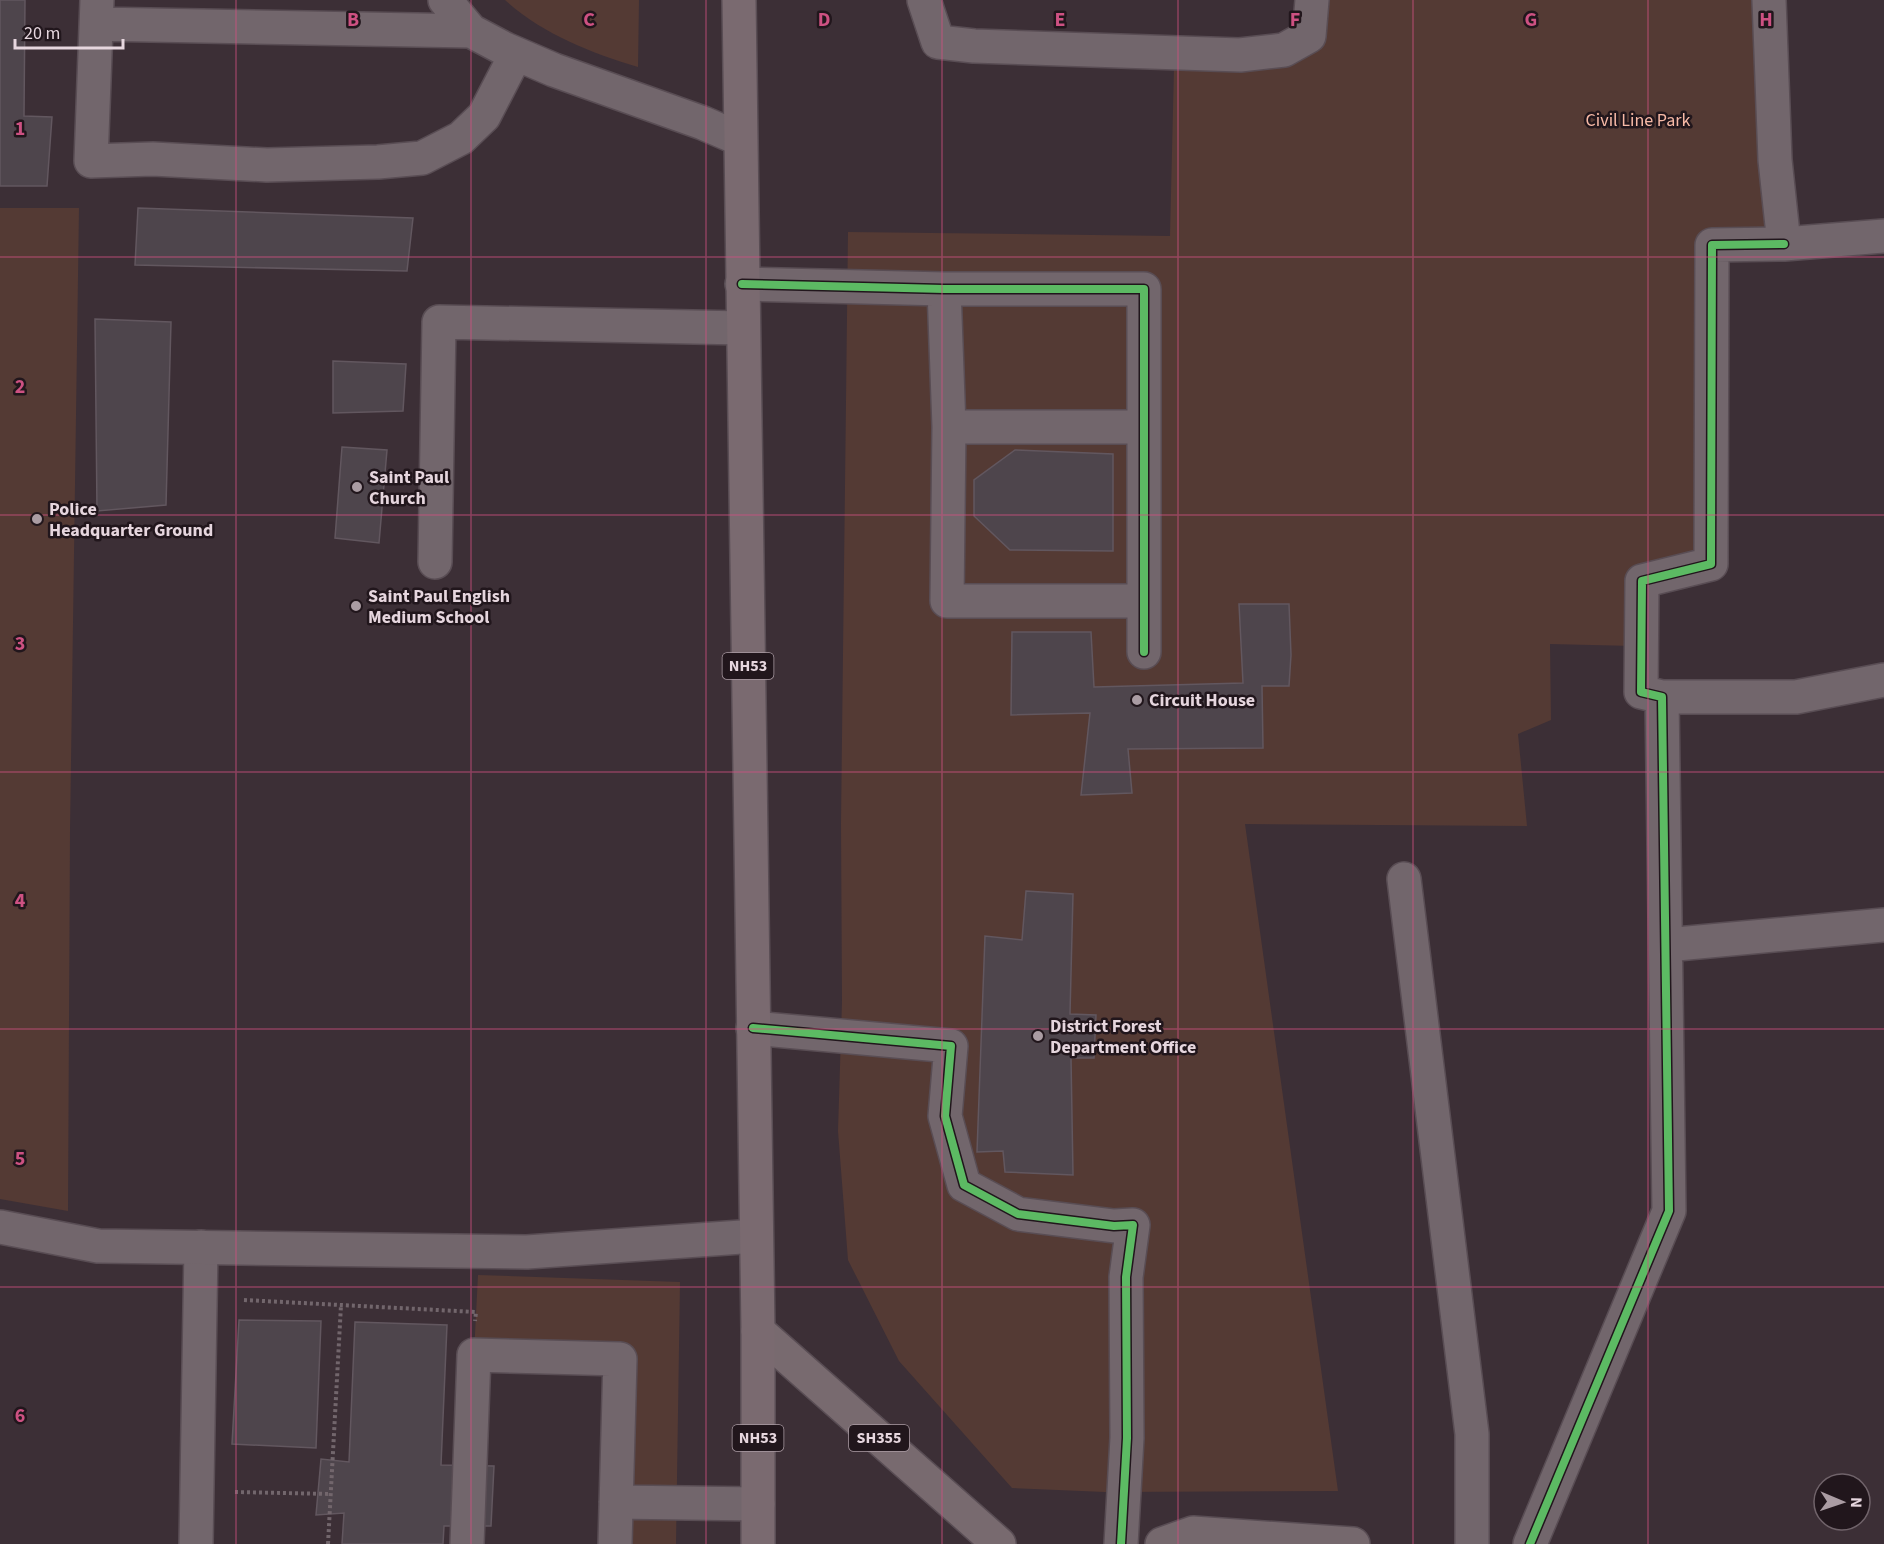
<svg xmlns="http://www.w3.org/2000/svg" width="1884" height="1544" viewBox="0 0 1884 1544" font-family="'Source Sans 3',sans-serif">
<style>
.green{fill:#543a34}
.building{fill:#4e454c;stroke:#62575f;stroke-width:1.5}
.lines{fill:none;stroke-linecap:round;stroke-linejoin:round}
.minor-casing{stroke:#594d54;stroke-width:36}
.tertiary-casing{stroke:#594d54;stroke-width:36}
.secondary-casing{stroke:#594d54;stroke-width:36}
.primary-casing{stroke:#594d54;stroke-width:36}
.trunk-casing{stroke:#594d54;stroke-width:36}
.path{stroke:#72666c;stroke-width:4;stroke-dasharray:3 3;stroke-linecap:butt}
.minor{stroke:#72666c;stroke-width:33}
.tertiary{stroke:#72666c;stroke-width:33}
.secondary{stroke:#75686d;stroke-width:33}
.primary{stroke:#786a6f;stroke-width:33}
.trunk{stroke:#7a6a70;stroke-width:33}
.cycleway-casing{stroke:#21161c;stroke-width:11}
.cycleway{stroke:#5cba63;stroke-width:8}
.grid{fill:none;stroke:#cd5182;stroke-width:1.5;stroke-opacity:0.55}
.poi-dot{fill:#aa9ca3;stroke:#21161c;stroke-width:2}
.labels{text-anchor:middle;dominant-baseline:central;stroke-width:5;stroke-linejoin:round;paint-order:stroke}
.shield{fill:#21161c;stroke:#ab9ca4;stroke-width:1.5}
.shield-label{font-size:16px;font-weight:bold;fill:#e6d6de}
.park-label{font-size:18px;fill:#f7b9a6;stroke:#21161c}
.poi-label{font-size:18px;font-weight:bold;fill:#e6d6de;stroke:#21161c;text-anchor:start}
.grid-label{font-size:20px;text-anchor:middle;font-weight:bold;fill:#cd5182;stroke:#21161c;stroke-width:5;stroke-linejoin:round;paint-order:stroke}
</style>
<rect width="100%" height="100%" fill="#3c2f36"/>
<!-- green -->
<path class="green" d="M505,0H639L638,67C589,52 543,34 505,0Z
M1329,0H1756L1765,231L1709,233L1707,560L1638,579L1634,646L1550,644L1551,720L1518,734L1527,826L1245,824L1338,1491L1105,1492L1012,1488L899,1361L848,1260L838,1131L842,1002L841,823L848,232L1170,236L1174,68L1272,66L1306,57L1326,37Z
M0,208H79L70,831L68,1211L0,1199Z
M478,1275L680,1282L676,1544H615L620,1359L474,1354Z"/>
<!-- building -->
<path class="building" d="M0,0H25L24,116L52,117L47,186H0Z
M138,208L413,218L407,271L135,265Z
M95,319L171,322L166,505L97,511Z
M333,361L406,364L403,411L333,413Z
M342,447L387,450L379,543L335,538Z
M1015,450L1113,454V551L1010,550L974,516V480Z
M1239,604H1289L1291,655L1289,686H1262L1263,748L1128,749L1132,793L1081,795L1090,713L1011,715L1012,632H1091L1094,687L1243,683Z
M1026,891L1073,894L1070,1014L1096,1015L1094,1058H1071L1073,1175L1005,1172L1003,1151L977,1152L985,936L1022,940Z
M239,1320L321,1321L316,1448L232,1444Z
M355,1322L447,1325L441,1465L494,1466L491,1526H444L443,1544H342L344,1513L316,1515L321,1459L349,1462Z"/>
<g class="lines">
<defs>
<path id="minor" d="M97,0L91,161L153,159L267,165L378,162L422,158L461,138L484,116L516,54
M445,0L471,31L505,49L554,70L703,123L740,139
M924,0L938,42L974,46L1240,55L1284,50L1309,36L1312,0
M1769,0L1775,160L1784,244L1884,236
M97,24L471,31
M742,284L944,289H1144V652
M944,289L949,427L947,601H1144
M949,427H1144
M435,562L439,322L743,328
M1662,697H1796L1884,680
M1404,879L1472,1434V1544
M1666,945L1884,925
M753,1028L951,1046L945,1116L964,1185L1018,1214L1114,1226L1133,1225L1126,1277L1127,1438L1121,1544
M616,1502L758,1504
M196,1544L201,1247
M467,1544L474,1355L620,1359L615,1544
M1530,1544L1669,1211L1662,697L1641,692L1642,581L1711,564L1712,245L1784,244"/>
<path id="tertiary" d="M0,1227L98,1246L527,1252L756,1236"/>
<path id="secondary" d="M1162,1544L1193,1533L1353,1544"/>
<path id="primary" d="M758,1331L999,1544"/>
<path id="trunk" d="M739,0L758,1331V1544"/>
</defs>
<!-- minor casing -->
<use href="#minor" class="minor-casing"/>
<!-- tertiary casing -->
<use href="#tertiary" class="tertiary-casing"/>
<!-- secondary casing -->
<use href="#secondary" class="secondary-casing"/>
<!-- primary casing -->
<use href="#primary" class="primary-casing"/>
<!-- trunk casing -->
<use href="#trunk" class="trunk-casing"/>
<!-- path -->
<path class="path" d="M244,1300L476,1312L475,1321
M235,1492L331,1494
M328,1544L341,1305"/>
<!-- minor -->
<use href="#minor" class="minor"/>
<!-- tertiary -->
<use href="#tertiary" class="tertiary"/>
<!-- secondary -->
<use href="#secondary" class="secondary"/>
<!-- primary -->
<use href="#primary" class="primary"/>
<!-- trunk -->
<use href="#trunk" class="trunk"/>
<defs>
<path id="cycleway" d="M742,284L944,289H1144V652
M753,1028L951,1046L945,1116L964,1185L1018,1214L1114,1226L1133,1225L1126,1277L1127,1438L1121,1544
M1530,1544L1669,1211L1662,697L1641,692L1642,581L1711,564L1712,245L1784,244"/>
</defs>
<!-- cycleway casing -->
<use href="#cycleway" class="cycleway-casing"/>
<!-- cycleway -->
<use href="#cycleway" class="cycleway"/>
</g>
<!-- grid -->
<path class="grid" d="M236,0V1544M471,0V1544M706,0V1544M942,0V1544M1178,0V1544M1413,0V1544M1648,0V1544M0,257H1884M0,515H1884M0,772H1884M0,1029H1884M0,1287H1884"/>
<!-- markers -->
<g class="poi-dot">
<circle cx="357" cy="487" r="6"/>
<circle cx="37" cy="519" r="6"/>
<circle cx="356" cy="606" r="6"/>
<circle cx="1137" cy="700" r="6"/>
<circle cx="1038" cy="1036" r="6"/>
</g>
<g class="labels">
<!-- shield labels -->
<g class="shield">
<rect x="722.5" y="653" width="51" height="26" rx="4.5"/>
<rect x="732.5" y="1425" width="51" height="26" rx="4.5"/>
<rect x="849" y="1425" width="60" height="26" rx="4.5"/>
</g>
<g class="shield-label">
<text x="748" y="666">NH53</text>
<text x="758" y="1438">NH53</text>
<text x="879" y="1438">SH355</text>
</g>
<!-- park labels -->
<g class="park-label">
<text x="1638" y="120">Civil Line Park</text>
</g>
<!-- poi labels -->
<g class="poi-label">
<text x="369" y="477">Saint Paul<tspan x="369" dy="21">Church</tspan></text>
<text x="49" y="509">Police<tspan x="49" dy="21">Headquarter Ground</tspan></text>
<text x="368" y="596">Saint Paul English<tspan x="368" dy="21">Medium School</tspan></text>
<text x="1149" y="700">Circuit House</text>
<text x="1050" y="1026">District Forest<tspan x="1050" dy="21">Department Office</tspan></text>
</g>
</g>
<g class="grid-label">
<text x="353" y="26">B</text>
<text x="589" y="26">C</text>
<text x="824" y="26">D</text>
<text x="1060" y="26">E</text>
<text x="1295" y="26">F</text>
<text x="1531" y="26">G</text>
<text x="1766" y="26">H</text>
<text x="20" y="135">1</text>
<text x="20" y="393">2</text>
<text x="20" y="650">3</text>
<text x="20" y="907">4</text>
<text x="20" y="1165">5</text>
<text x="20" y="1422">6</text>
</g>
<!-- north arrow -->
<g transform="translate(1842 1502) rotate(92)"><circle r="28" fill="#21161c" stroke="#70636a" stroke-width="1.5"/>
<path d="M0-4.5L10 22L0 15L-10 22Z" fill="#aa9ca3"/>
<text y="-9" font-size="16" font-weight="bold" text-anchor="middle" fill="#e6d6de">N</text>
</g>
<!-- scale -->
<path d="M15 39v9h108v-9" fill="none" stroke="#e6d6de" stroke-width="3"/>
<text x="24" y="39" font-size="18" fill="#e6d6de" stroke="#21161c" stroke-width="4.5" paint-order="stroke">20 m</text>
</svg>
